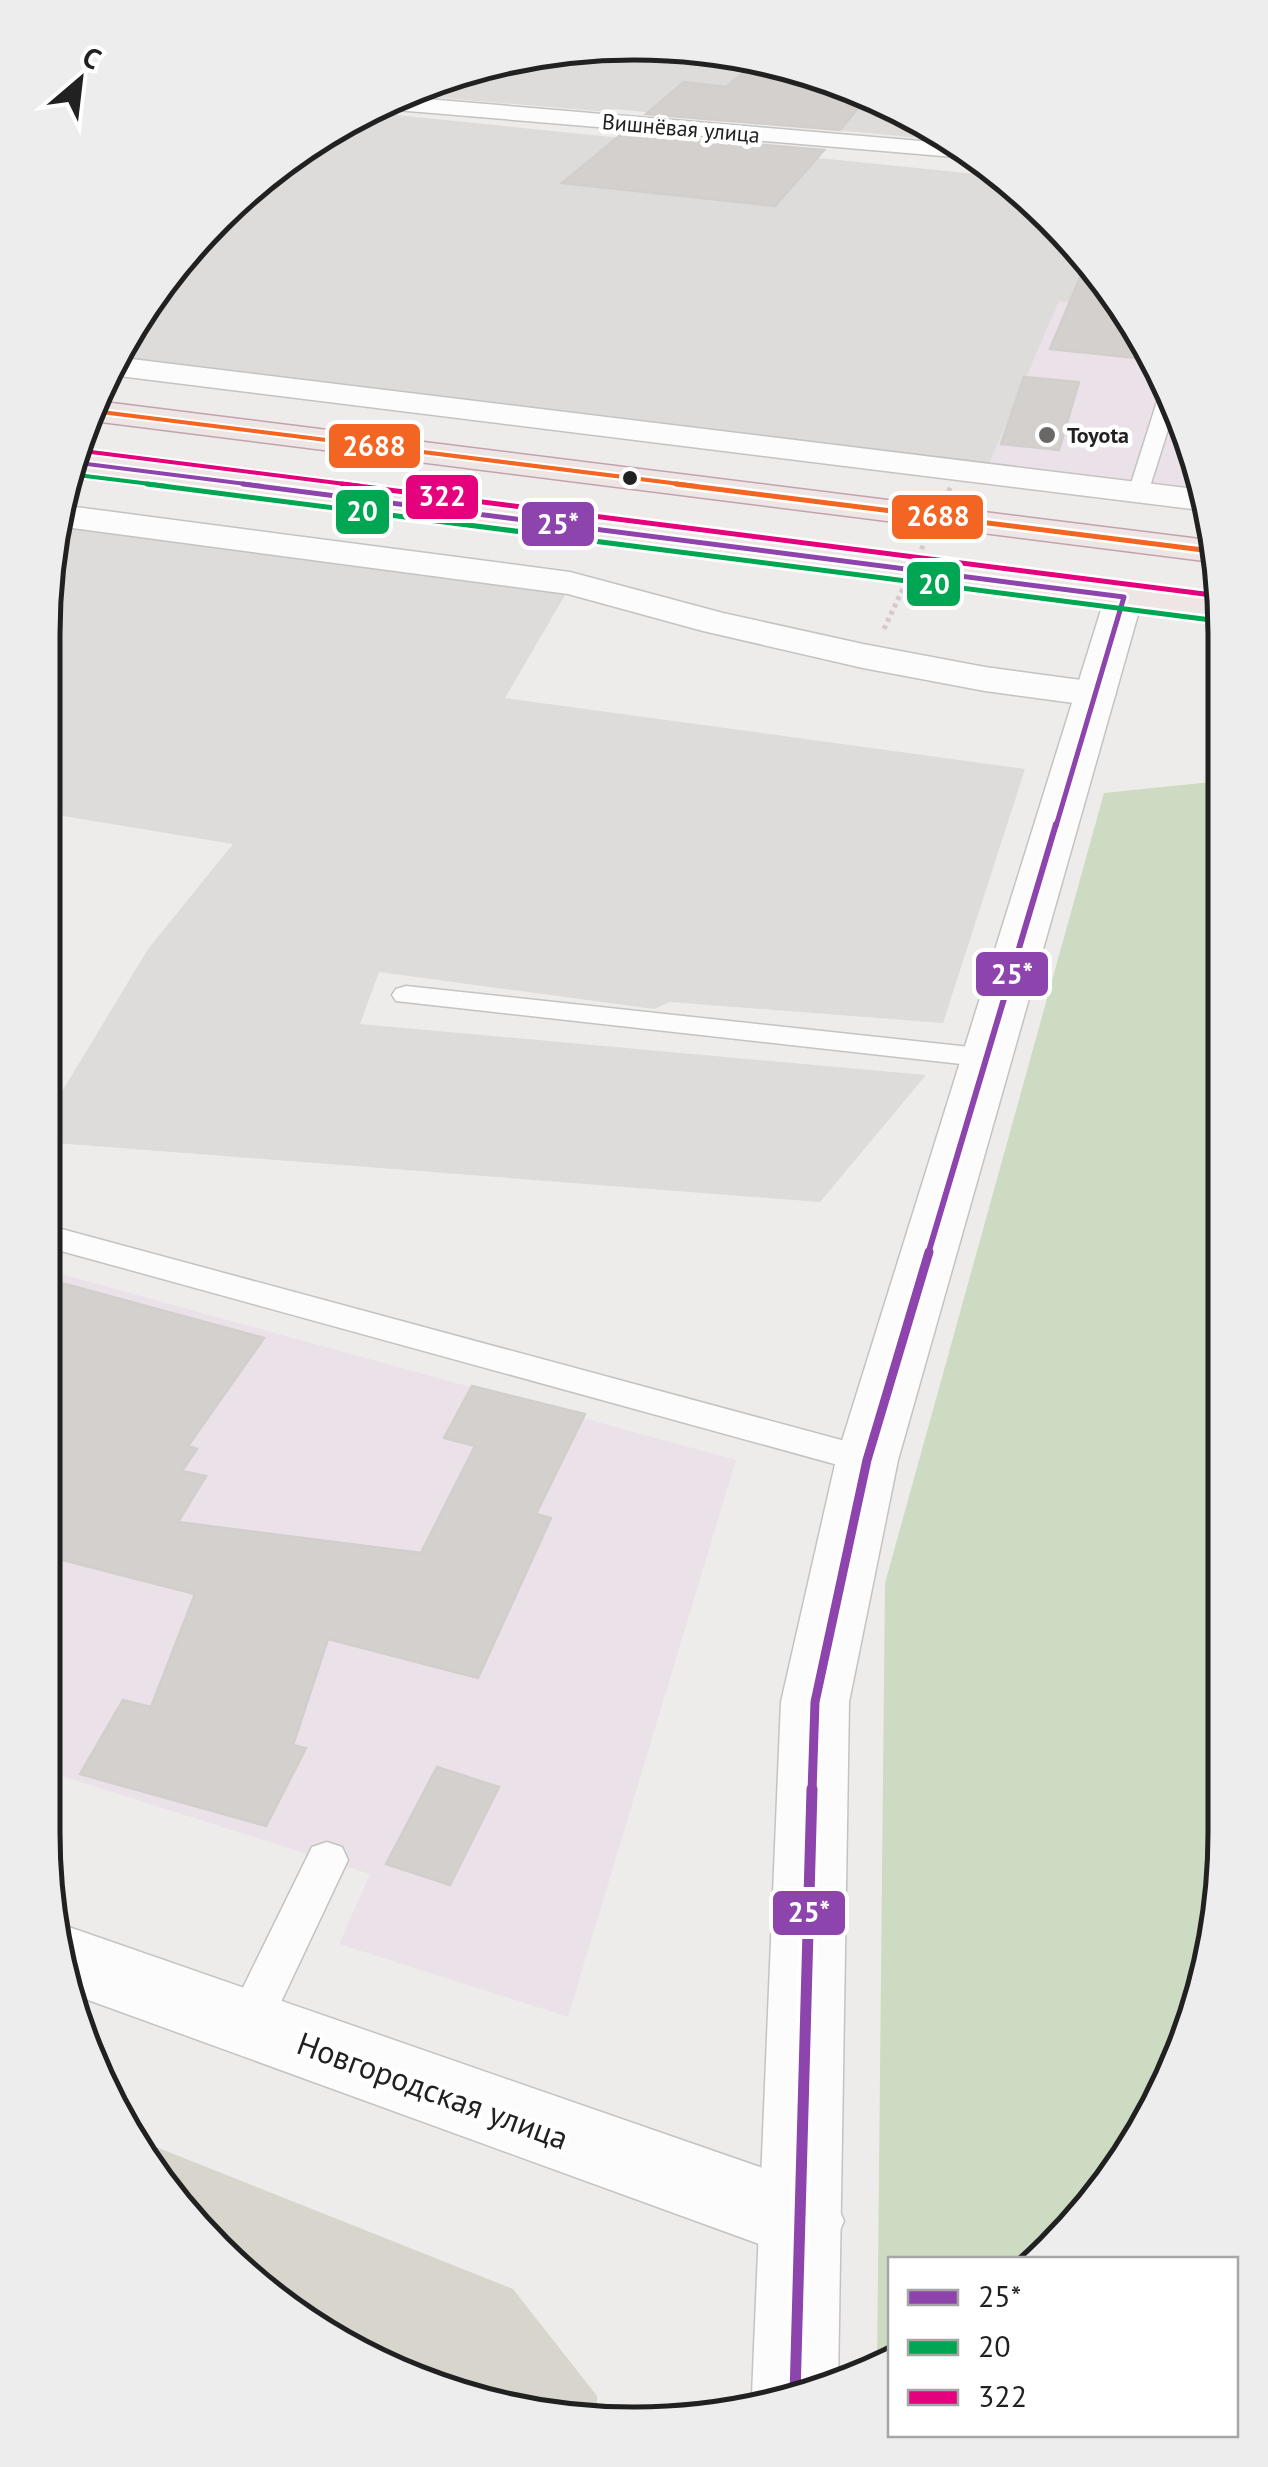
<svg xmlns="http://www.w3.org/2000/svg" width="1268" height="2467" viewBox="0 0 1268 2467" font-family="'PT Sans',sans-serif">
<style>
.residential{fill:#dddcdb}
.industrial{fill:#ebe2e9}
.construction{fill:#d7d5cc}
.forest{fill:#ccdbc1}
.building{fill:#d3d0ce;stroke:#d2cecb;stroke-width:2.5}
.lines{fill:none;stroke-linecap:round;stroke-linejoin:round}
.service-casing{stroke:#c4c3c2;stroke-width:3}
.minor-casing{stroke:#c4c3c2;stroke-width:3}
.tertiary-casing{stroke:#c4c3c2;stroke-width:3}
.trunk-casing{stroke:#c2a2af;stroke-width:3}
.service{fill:#fcfcfc;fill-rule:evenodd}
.minor{fill:#fcfcfc;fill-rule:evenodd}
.tertiary{fill:#fcfcfc;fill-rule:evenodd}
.trunk{fill:#eee6e5;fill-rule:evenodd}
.path-bridge{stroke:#d7c9c8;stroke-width:5;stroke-dasharray:4 4;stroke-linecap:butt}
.bus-1-far4-casing{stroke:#fff;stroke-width:8}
.bus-1-far3-casing{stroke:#fff;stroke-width:10}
.bus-1-far2-casing{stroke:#fff;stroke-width:12}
.bus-1-far1-casing{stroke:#fff;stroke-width:16}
.bus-1-casing{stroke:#fff;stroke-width:19}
.bus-2-far1-casing{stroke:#fff;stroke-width:8}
.bus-2-casing{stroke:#fff;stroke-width:10}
.bus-3-far1-casing{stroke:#fff;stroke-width:8}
.bus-3-casing{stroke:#fff;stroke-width:10}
.bus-4-far1-casing{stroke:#fff;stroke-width:8}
.bus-4-casing{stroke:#fff;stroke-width:10}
.bus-1-far4{stroke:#8e44ad;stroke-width:4}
.bus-1-far3{stroke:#8e44ad;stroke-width:5}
.bus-1-far2{stroke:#8e44ad;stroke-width:6}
.bus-1-far1{stroke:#8e44ad;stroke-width:9}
.bus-1{stroke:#8e44ad;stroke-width:11}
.bus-2-far1{stroke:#00a651;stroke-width:4}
.bus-2{stroke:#00a651;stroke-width:5}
.bus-3-far1{stroke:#e5007d;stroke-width:4}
.bus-3{stroke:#e5007d;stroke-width:5}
.bus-4-far1{stroke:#f26522;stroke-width:4}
.bus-4{stroke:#f26522;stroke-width:5}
.poi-dot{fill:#696867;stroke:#fff;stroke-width:4}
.bus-dot{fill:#212121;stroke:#fff;stroke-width:4}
.labels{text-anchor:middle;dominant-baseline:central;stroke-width:9;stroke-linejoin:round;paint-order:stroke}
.far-street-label{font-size:22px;fill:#212121;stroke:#fff}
.far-poi-label{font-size:22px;font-weight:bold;fill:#212121;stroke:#fff;text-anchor:start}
.near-street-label{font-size:32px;fill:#212121;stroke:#fff}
.rim{fill:none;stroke:#212121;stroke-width:5}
.line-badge{stroke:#fff;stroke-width:4}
.badge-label{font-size:28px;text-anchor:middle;font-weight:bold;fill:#fff}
</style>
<rect width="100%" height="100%" fill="#eeecea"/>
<!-- residential -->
<path class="residential" d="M673,44L896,104L943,135L940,140L614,109L609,112L408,95L444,74Z
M376,113L1006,177L1024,190L1127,308L1059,302L989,464L115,357L244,189Z
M63,525L568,590L505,698L1025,769L943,1023L670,1002L654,1009L379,972L360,1024L926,1075L820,1202L43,1142V1123L148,949L233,844L57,815L44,829V596Z"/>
<!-- industrial -->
<path class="industrial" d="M1059,301L1127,308L1181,408L1202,489L989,464Z
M43,1269L736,1460L568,2017L339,1944L370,1874L43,1770Z"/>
<!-- construction -->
<path class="construction" d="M136,2139L513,2289L597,2396V2416L481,2404L306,2325L165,2194Z"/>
<!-- forest -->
<path class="forest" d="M1221,781L1224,1871L1164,2095L1038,2259L890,2260V2361L877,2369L885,1583L1104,793Z"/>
<!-- building -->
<path class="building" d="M750,67L768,69L868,96L840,130L646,114L684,82L726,87Z
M623,133L824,150L775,206L562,183Z
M1087,261L1126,305L1155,360L1050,349Z
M1024,377L1079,382L1059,450L1001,444Z
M43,1278L264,1338L188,1446L197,1449L182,1471L206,1476L178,1522L421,1553L475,1446L444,1438L472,1386L585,1414L536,1514L551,1518L478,1678L328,1639L293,1745L306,1748L266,1826L80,1774L123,1700L151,1707L195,1594L43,1555Z
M437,1767L499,1787L450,1885L386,1864Z"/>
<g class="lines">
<defs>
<path id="service" d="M1168,384L1177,401L1148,493L1138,499L1131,497L1128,493L1161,389Z
M406,986L988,1049L999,1052L1003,1058L999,1064L988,1067L396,1001L392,995L396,989Z
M43,1224L867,1447L880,1451L885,1460L880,1469L867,1473L43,1246Z
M327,1842L342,1847L348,1860L264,2038L248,2044L232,2038L226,2024L232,2010L312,1847Z"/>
<path id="minor" d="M403,97L956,144L978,159L384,109Z
M115,357L1203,490L1208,511L103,374Z
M68,506L570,572L723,613L863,644L985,667L1096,682L1110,685L1116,694L1110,703L1096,706L985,691L863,668L703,631L568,594L65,527Z
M63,1925L803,2182L832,2193L844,2221L832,2249L803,2260L69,1993L58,1927Z"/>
<path id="tertiary" d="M1124,586L1137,589L1143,597L898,1460L849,1702L838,2385L756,2404L752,2395L781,1702L836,1460L1105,597L1111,589Z"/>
<path id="trunk" d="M96,401L1216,541L1220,563L93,421Z
M82,453L1220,597L1221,620L79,473Z"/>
</defs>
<!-- service casing -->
<use href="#service" class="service-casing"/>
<!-- minor casing -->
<use href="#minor" class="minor-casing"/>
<!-- tertiary casing -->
<use href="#tertiary" class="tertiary-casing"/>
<!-- trunk casing -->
<use href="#trunk" class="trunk-casing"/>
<!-- service -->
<use href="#service" class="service"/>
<!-- minor -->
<use href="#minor" class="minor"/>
<!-- tertiary -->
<use href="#tertiary" class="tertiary"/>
<!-- trunk -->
<use href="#trunk" class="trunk"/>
<!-- path-bridge -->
<path class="path-bridge" d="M884,629L951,486"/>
<defs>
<path id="bus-1-far4" d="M79,463L262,486"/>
<path id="bus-1-far3" d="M243,484L1124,597L1056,826"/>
<path id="bus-1-far2" d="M928,1254L1056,824"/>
<path id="bus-1-far1" d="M812,1792L815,1702L867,1460L929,1252"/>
<path id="bus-1" d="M795,2395L812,1789"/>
<path id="bus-2-far1" d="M77,475L167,486"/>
<path id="bus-2" d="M147,484L1219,621"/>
<path id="bus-3-far1" d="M83,451L361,486"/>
<path id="bus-3" d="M342,484L1220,596"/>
<path id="bus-4-far1" d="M93,411L696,486"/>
<path id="bus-4" d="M676,484L1219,552"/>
</defs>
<!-- bus-1-far4 casing -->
<use href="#bus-1-far4" class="bus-1-far4-casing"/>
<!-- bus-1-far3 casing -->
<use href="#bus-1-far3" class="bus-1-far3-casing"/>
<!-- bus-1-far2 casing -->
<use href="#bus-1-far2" class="bus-1-far2-casing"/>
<!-- bus-1-far1 casing -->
<use href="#bus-1-far1" class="bus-1-far1-casing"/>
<!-- bus-1 casing -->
<use href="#bus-1" class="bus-1-casing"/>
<!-- bus-2-far1 casing -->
<use href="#bus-2-far1" class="bus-2-far1-casing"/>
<!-- bus-2 casing -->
<use href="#bus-2" class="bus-2-casing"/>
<!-- bus-3-far1 casing -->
<use href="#bus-3-far1" class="bus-3-far1-casing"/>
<!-- bus-3 casing -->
<use href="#bus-3" class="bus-3-casing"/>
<!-- bus-4-far1 casing -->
<use href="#bus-4-far1" class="bus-4-far1-casing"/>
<!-- bus-4 casing -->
<use href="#bus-4" class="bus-4-casing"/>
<!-- bus-1-far4 -->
<use href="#bus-1-far4" class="bus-1-far4"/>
<!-- bus-1-far3 -->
<use href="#bus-1-far3" class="bus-1-far3"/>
<!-- bus-1-far2 -->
<use href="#bus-1-far2" class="bus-1-far2"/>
<!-- bus-1-far1 -->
<use href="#bus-1-far1" class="bus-1-far1"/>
<!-- bus-1 -->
<use href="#bus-1" class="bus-1"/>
<!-- bus-2-far1 -->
<use href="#bus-2-far1" class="bus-2-far1"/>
<!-- bus-2 -->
<use href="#bus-2" class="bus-2"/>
<!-- bus-3-far1 -->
<use href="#bus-3-far1" class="bus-3-far1"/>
<!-- bus-3 -->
<use href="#bus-3" class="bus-3"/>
<!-- bus-4-far1 -->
<use href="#bus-4-far1" class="bus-4-far1"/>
<!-- bus-4 -->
<use href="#bus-4" class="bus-4"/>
</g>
<!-- markers -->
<circle class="poi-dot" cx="1047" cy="435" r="10"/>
<circle class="bus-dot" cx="630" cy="478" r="9"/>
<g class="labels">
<!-- far-street labels -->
<g class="far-street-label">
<text transform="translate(681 128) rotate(5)">Вишнёвая улица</text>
</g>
<!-- far-poi labels -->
<g class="far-poi-label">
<text x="1067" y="435">Toyota</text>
</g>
<!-- near-street labels -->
<g class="near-street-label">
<text transform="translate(433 2090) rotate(20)">Новгородская улица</text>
</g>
</g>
<!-- crop -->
<path d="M0 0H1268V2467H0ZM634 60H634A574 574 0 0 1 1208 634V1833A574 574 0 0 1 634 2407H634A574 574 0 0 1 60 1833V634A574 574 0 0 1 634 60Z" fill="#ededed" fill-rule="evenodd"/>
<path class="rim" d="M634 60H634A574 574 0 0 1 1208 634V1833A574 574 0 0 1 634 2407H634A574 574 0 0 1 60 1833V634A574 574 0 0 1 634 60Z"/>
<g class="line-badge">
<rect x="327" y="422" width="95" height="48" rx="10" fill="#f26522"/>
<rect x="404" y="473" width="76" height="48" rx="10" fill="#e5007d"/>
<rect x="334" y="488" width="57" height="48" rx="10" fill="#00a651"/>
<rect x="890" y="493" width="95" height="48" rx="10" fill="#f26522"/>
<rect x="520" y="500" width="76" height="48" rx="10" fill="#8e44ad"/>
<rect x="905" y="560" width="57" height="48" rx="10" fill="#00a651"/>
<rect x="974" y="950" width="76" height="48" rx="10" fill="#8e44ad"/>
<rect x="771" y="1889" width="76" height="48" rx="10" fill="#8e44ad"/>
</g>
<g class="badge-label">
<text x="374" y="456">2688</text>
<text x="442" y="506">322</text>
<text x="362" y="521">20</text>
<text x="938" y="526">2688</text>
<text x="558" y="534">25*</text>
<text x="934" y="594">20</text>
<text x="1012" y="984">25*</text>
<text x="809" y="1922">25*</text>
</g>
<!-- legend -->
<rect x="888" y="2257" width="350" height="180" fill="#ffffff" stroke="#a6a6a6" stroke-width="2.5"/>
<rect x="908" y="2290" width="50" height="15" fill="#8e44ad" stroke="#a6a6a6" stroke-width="2.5"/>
<text x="978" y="2307" font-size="30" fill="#212121">25*</text>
<rect x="908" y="2340" width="50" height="15" fill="#00a651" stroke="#a6a6a6" stroke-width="2.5"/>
<text x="978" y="2357" font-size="30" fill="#212121">20</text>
<rect x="908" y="2390" width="50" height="15" fill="#e5007d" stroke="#a6a6a6" stroke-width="2.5"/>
<text x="978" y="2407" font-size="30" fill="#212121">322</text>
<!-- north arrow -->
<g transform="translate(80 80) rotate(28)" stroke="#ffffff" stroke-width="8" paint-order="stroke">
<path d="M0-8L18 38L0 25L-18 38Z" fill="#212121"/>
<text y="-15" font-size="28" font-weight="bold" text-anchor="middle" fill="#212121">С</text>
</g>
</svg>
